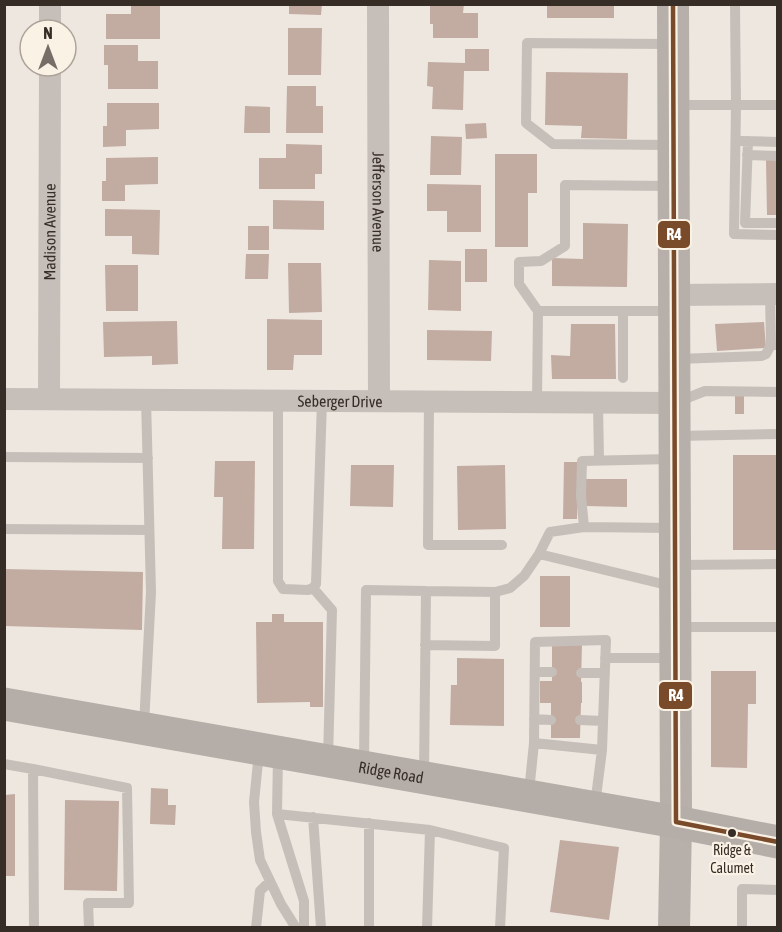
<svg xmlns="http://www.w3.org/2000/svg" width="782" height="932" viewBox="0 0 782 932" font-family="'Asap Condensed',sans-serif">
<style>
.building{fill:#c2aba0}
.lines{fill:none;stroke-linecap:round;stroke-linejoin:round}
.lane{stroke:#c6bfb9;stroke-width:10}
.street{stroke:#c6bfb9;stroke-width:22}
.secondary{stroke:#b7afa9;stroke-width:32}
.primary{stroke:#b5aea8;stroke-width:33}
.bus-1-casing{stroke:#fbf2e6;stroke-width:9}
.bus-1{stroke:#7a4b2a;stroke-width:4.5}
.bus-dot{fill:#372d27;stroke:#fbf2e6;stroke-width:2}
.labels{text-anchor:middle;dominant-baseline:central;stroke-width:4.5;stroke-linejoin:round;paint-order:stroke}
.bus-label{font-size:14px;fill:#372d27;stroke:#fbf2e6}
.street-label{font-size:16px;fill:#372d27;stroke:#fbf2e6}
.line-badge{stroke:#fbf2e6;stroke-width:2}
.badge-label{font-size:16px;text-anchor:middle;font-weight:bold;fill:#fff}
</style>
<rect width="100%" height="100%" fill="#ede7e0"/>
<!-- building -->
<path class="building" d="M131,4H160V39H106V14H131Z
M289,4H322L321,15L289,14Z
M430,4H464L463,13H478V38H433V24H430Z
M547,4H614V18H547Z
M288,28H322L321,75H288Z
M104,45H138V61H158V89H108V65H104Z
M465,49H489V71H464L463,110L432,109L433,87L427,86L428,62L465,63Z
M546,72L628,73L627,139L581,138L582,126L545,125Z
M287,86H316V106H323V133H286Z
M107,103H159V129L126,130V146L103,147V126H107Z
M245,106L270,107V133H244Z
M486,123L487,138L466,139L465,124Z
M431,136L462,137L461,175H430Z
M286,144L322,145V174H315V189H259V158H286Z
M495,154H537V193H528V247H495Z
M158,157V184L125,185V201H102V181H106V158Z
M766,160H778V215H767Z
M427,184L481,185V232H447V211H427Z
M273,200L324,201V230L273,229Z
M105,209L160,210L159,255L132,254V236H105Z
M583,223L628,224L627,287L552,286V258L583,259Z
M248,226H269V250H248Z
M465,249H487V282H465Z
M246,254H269L268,279H245Z
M429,260L461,261V311L428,310Z
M288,263H321L322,312L289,313Z
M105,265H138V311H106Z
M267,319L322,320V355H294L293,370H267Z
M177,321L178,364L152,365V356L104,357L103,322Z
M764,322L766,348L717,351L715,324Z
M571,324H615L616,379H552L551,355L570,356Z
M427,330L492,331L491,361L427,360Z
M735,395H744V414H735Z
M733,455H778V550H733Z
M215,461H255L254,549H222L223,497H214Z
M564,462H578L577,519H563Z
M351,465H394L393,507L350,506Z
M505,465L506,529L458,530L457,466Z
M586,479H627V507L586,506Z
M4,569L143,572L142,630L4,626Z
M540,576H570V627H540Z
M272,614H284V622H323V707H310V702L257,703L256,622H272Z
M552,644H582L581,682H582V703H581L580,738H551V703H540V681H552Z
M457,658L504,659V726L450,725L451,685H457Z
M711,671H756V704H748L747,768L711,767Z
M151,788L168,789V805H176L175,825L150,824Z
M15,794V876H5V795Z
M65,800L119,801L117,891L64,890Z
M560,840L619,847L609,920L550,912Z"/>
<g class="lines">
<!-- lane -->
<path class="lane" d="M735,4L736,105L734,234L778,235
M669,44L527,43L526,123L553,144L670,145
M676,105H778
M742,141L778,142
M748,141L745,223H778
M747,155L778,156
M770,294L771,345
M538,311L519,284V262L541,261L565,246V185L670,186
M623,311V378
M677,359L761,356L766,354L771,345H778
M278,400V581L283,589L308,590L313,588L316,584L322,401
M429,401L428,545H502
M537,402L538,311H671
M677,402L705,391L778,392
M598,403L599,460
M676,436L778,434
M4,457L148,458
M671,459L582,461L581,496L584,527L671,528
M584,527L550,532L539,554L671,586
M4,529L149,530
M679,565L778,564
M313,588L332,610L328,758
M495,592L510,588L524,576L539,554
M678,627H778
M425,645L495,646V592L426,591
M605,658H674
M535,672H552
M581,673H605
M534,719L551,720
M580,720L603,721
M144,725L151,592L146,399
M534,743L602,750
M259,752L254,802L256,832L260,860L281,904L296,928
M278,755L277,814L304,901V928
M364,763L366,590L426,591L424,775
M4,764L33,769
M529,792L534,743L535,642L606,640L602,750L595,805
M277,814L430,830L504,848L500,928
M313,817L321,928
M34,928L33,769L127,788L129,903H88L89,928
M256,928L260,891L270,881
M369,928V823
M427,928L430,830
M742,928V889L778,890"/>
<!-- street -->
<g class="street">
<path id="s1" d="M378,4L379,401"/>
<path d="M50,30V4"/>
<path d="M674,295L778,294"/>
<path id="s2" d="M49,398L50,66"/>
<path id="s3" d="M4,399L674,403"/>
</g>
<!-- secondary -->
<path class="secondary" d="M673,4L676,822L674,928"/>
<!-- primary -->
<path class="primary" id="s4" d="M4,704L676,822L778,842"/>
<defs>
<path id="bus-1" d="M673,4L676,822L778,842"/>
</defs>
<!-- bus-1 casing -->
<use href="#bus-1" class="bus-1-casing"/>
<!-- bus-1 -->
<use href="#bus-1" class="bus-1"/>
</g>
<!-- markers -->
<circle class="bus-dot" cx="732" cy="833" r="5"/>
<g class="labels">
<!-- bus labels -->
<g class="bus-label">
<text x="732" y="850">Ridge &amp;<tspan x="732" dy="18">Calumet</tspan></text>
</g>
<!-- street labels -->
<g class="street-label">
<text stroke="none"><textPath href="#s1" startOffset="198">Jefferson Avenue</textPath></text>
<text stroke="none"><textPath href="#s2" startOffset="166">Madison Avenue</textPath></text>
<text stroke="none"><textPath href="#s3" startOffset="336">Seberger Drive</textPath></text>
<text stroke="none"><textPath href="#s4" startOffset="393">Ridge Road</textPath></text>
</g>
</g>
<g class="line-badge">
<rect x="657" y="220" width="34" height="29" rx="6" fill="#7a4b2a"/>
<rect x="658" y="681" width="35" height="29" rx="6" fill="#7a4b2a"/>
</g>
<g class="badge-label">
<text x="674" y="240">R4</text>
<text x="676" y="701">R4</text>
</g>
<!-- border -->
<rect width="782" height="932" fill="none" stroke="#372d27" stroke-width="12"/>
<!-- north arrow -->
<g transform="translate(48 48)"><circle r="28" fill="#fbf2e6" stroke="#ada39a" stroke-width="1.5"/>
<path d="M0-4.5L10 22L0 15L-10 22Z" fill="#776e68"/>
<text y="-9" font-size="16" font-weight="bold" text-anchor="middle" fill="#372d27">N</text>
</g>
</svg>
